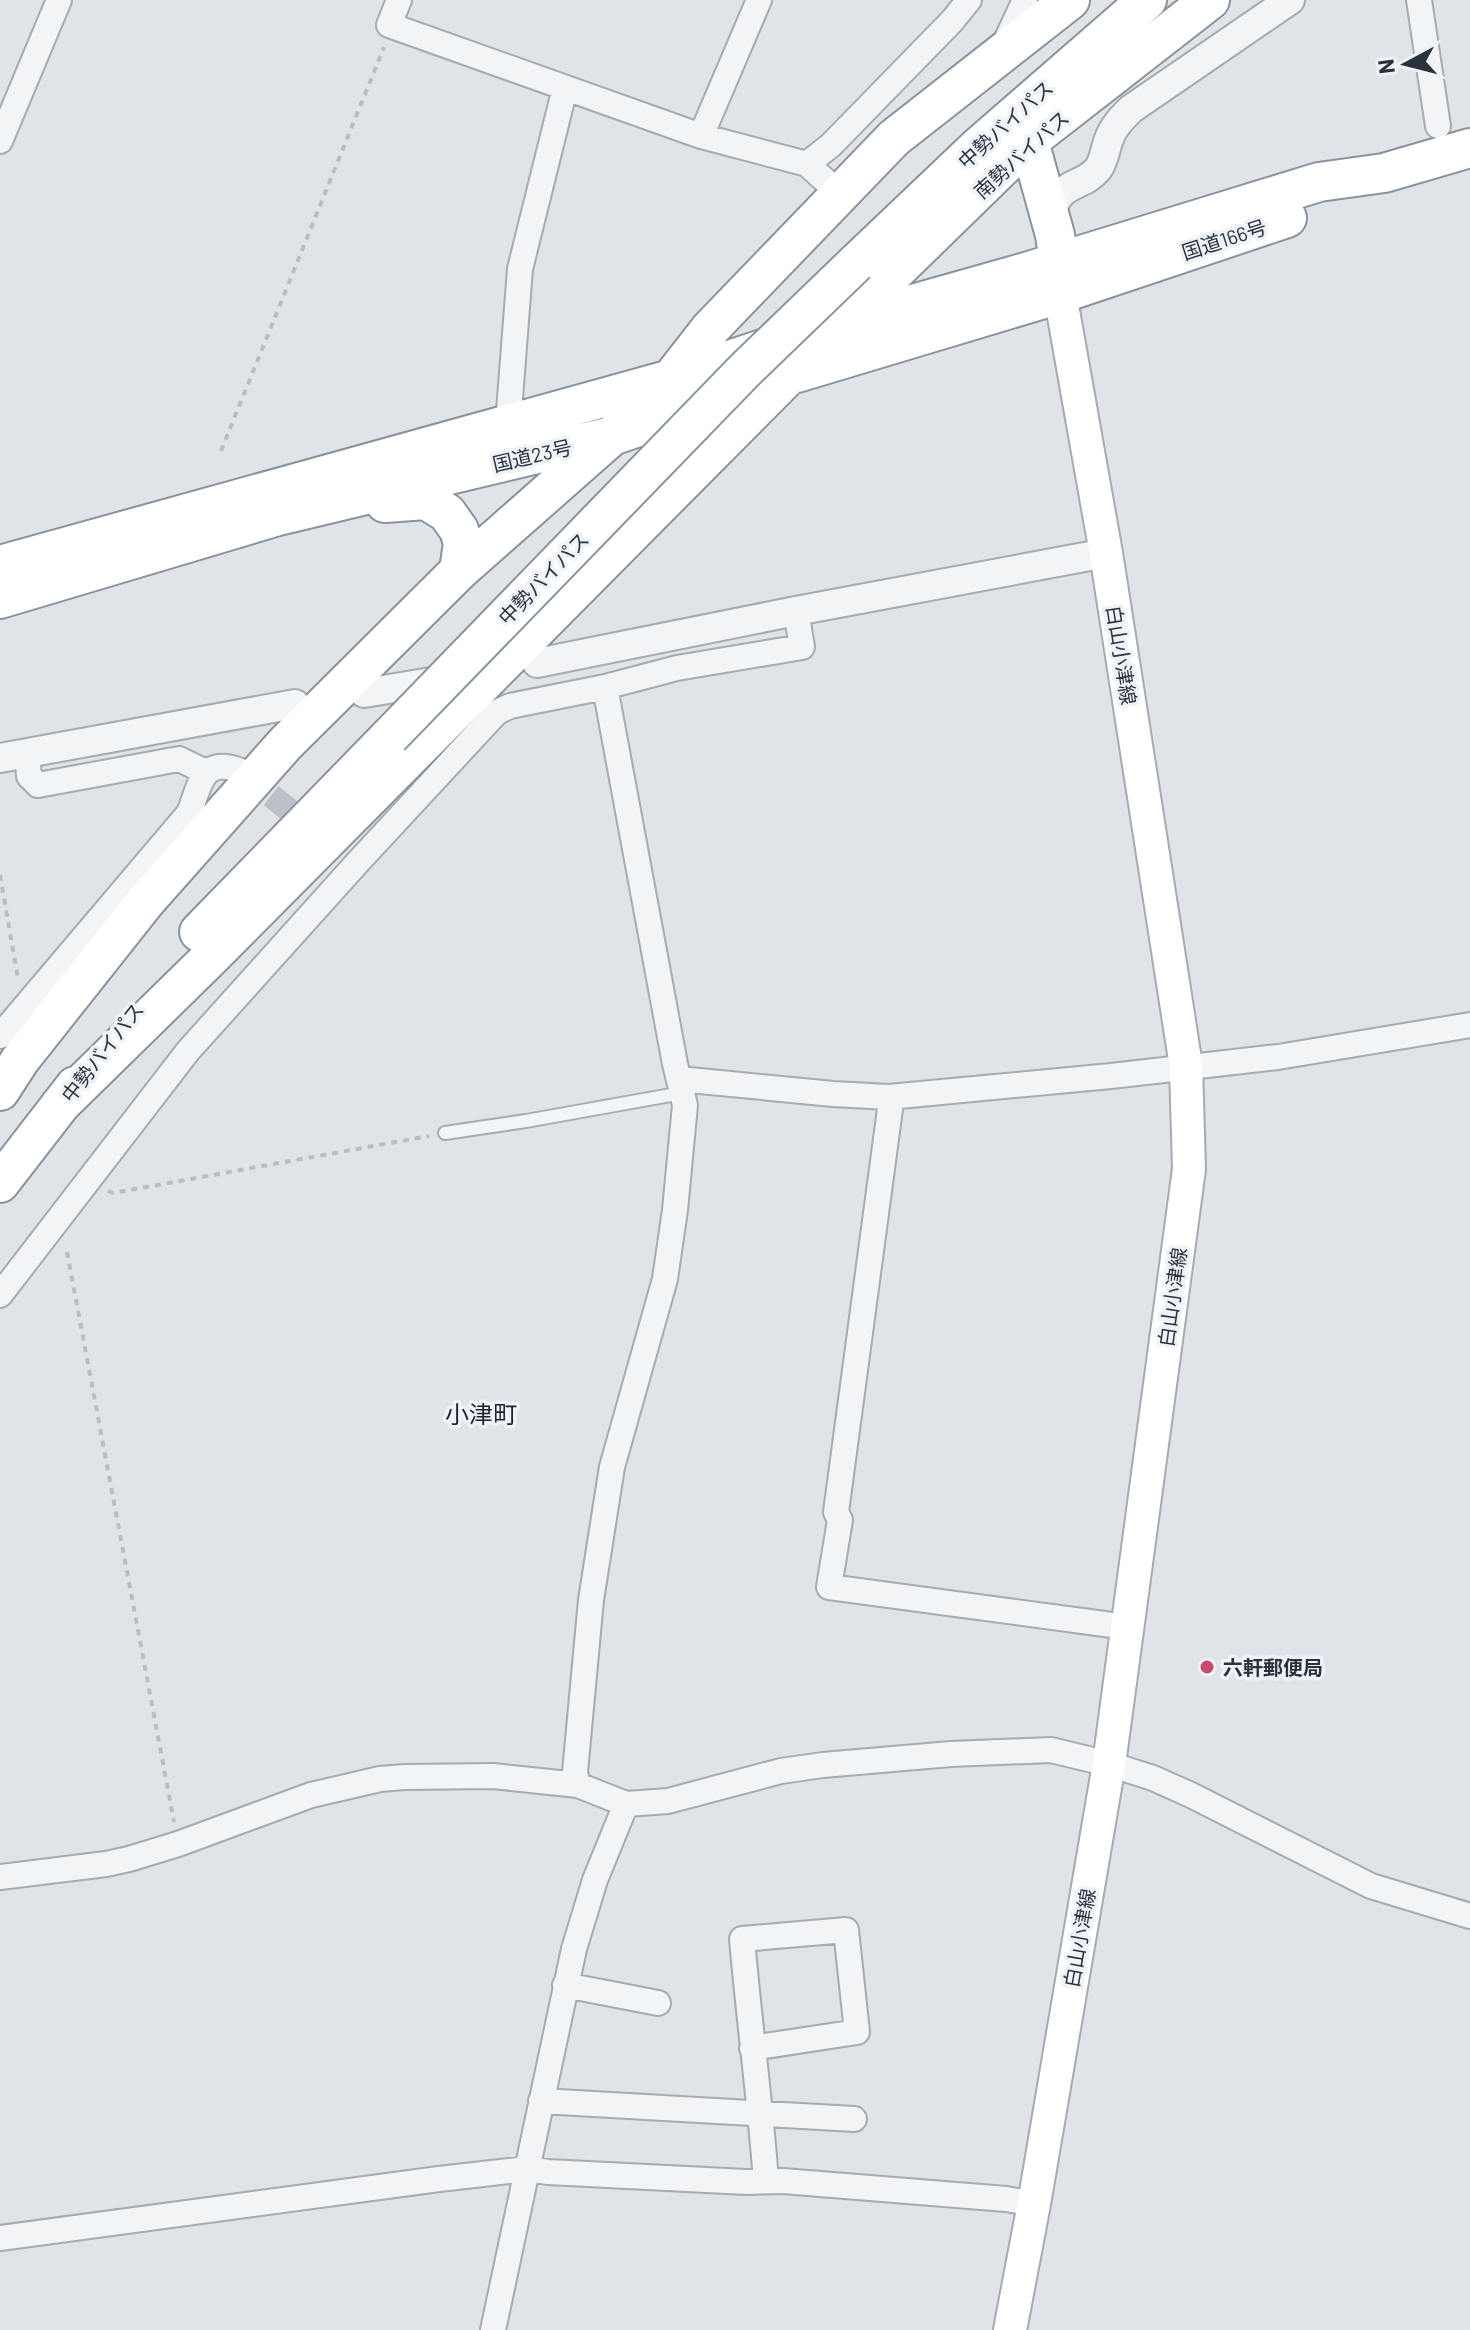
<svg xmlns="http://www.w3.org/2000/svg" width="1470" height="2330" viewBox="0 0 1470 2330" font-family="Barlow,'Noto Sans JP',sans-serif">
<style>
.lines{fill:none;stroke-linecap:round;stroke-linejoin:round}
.minor-tunnel{stroke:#bbc1c6;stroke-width:24;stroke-dasharray:24 12;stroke-linecap:butt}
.service-casing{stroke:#a5abb2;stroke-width:16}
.minor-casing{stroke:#a5abb2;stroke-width:28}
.tertiary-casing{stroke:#a5abb2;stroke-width:32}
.secondary-casing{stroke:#a5abb2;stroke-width:36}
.trunk-casing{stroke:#88939e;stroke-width:42}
.path{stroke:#babec2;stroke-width:4;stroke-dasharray:6 6;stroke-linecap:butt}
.service{stroke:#f2f4f6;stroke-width:12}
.minor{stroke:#f2f4f6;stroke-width:24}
.tertiary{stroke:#f2f4f6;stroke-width:28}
.secondary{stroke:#fff;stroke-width:32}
.trunk{stroke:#fff;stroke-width:38}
.trunk-bridge-casing{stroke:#88939e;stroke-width:42;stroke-linecap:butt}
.trunk-bridge{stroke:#fff;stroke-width:38}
.poi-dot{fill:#c64c6b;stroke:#eff2f6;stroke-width:3}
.labels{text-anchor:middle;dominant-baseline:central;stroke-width:7;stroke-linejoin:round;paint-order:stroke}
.street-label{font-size:20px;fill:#29333e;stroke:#eff2f6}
.poi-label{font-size:20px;font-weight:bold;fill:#29333e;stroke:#eff2f6;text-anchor:start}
.quarter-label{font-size:24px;fill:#1c242f;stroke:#eff2f6}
</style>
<rect width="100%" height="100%" fill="#e0e4e8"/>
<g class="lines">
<!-- minor-tunnel -->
<path class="minor-tunnel" d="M243,773L314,830"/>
<defs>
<path id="service" d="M445,1133L526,1121L682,1093"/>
<path id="minor" d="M399,0L389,25L701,136L807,164L839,193
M1419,0L1438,126
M1002,49L1025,0
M701,136L759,0
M0,141L59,0
M807,164L831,145L952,21L969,0
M508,424L520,269L565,88
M27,753L29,776L38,785L179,759L206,772
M0,1036L189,813C201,783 202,756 241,771
M679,1079L833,1094L889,1097L1111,1076L1278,1057L1470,1025
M889,1097L890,1109L836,1512L840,1520L829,1587L1127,1627
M0,1295L188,1051L358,862L497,712L510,706L605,687
M578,1785L575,1772L591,1600L612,1467L665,1279L675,1210L685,1105L675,1064L605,687L677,668L802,647L796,611
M0,1877L106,1864L129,1859L178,1844L311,1795L380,1779L405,1777L493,1776L578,1785L626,1804L668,1801L781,1771L823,1765L951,1754L1051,1750L1109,1764L1153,1778L1191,1795L1371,1886L1470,1916
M565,1985L658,2003
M752,2048L857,2032L846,1930L742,1939C749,2020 760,2100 766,2181
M541,2101L854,2119
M0,2238L439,2179L527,2169L548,2172L746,2182L783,2181L1006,2199L1034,2204
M493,2330L574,1949L595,1880L626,1804"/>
<path id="tertiary" d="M1050,215C1061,178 1080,190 1098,169C1104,161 1105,149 1109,139C1113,127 1122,118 1131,109L1290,0
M537,663L796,611L1106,553
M364,693L450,679
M0,758L295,704"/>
<path id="secondary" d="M1010,2330L1034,2204L1109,1764L1189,1169L1186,1066L1106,553L1060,294L1059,269"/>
<path id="trunk" d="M1029,141L1055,235L1059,262
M856,263L979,146L1147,0
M849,322L1026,272L1319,182L1384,173L1470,148
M797,373L1060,294L1287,218
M385,503L426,500L447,513L459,530L463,543L459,571
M0,565L671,379L778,344
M0,599L278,516L612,436L723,398
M199,932L390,736
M0,1091L20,1060L146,901L285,744L459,571L612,436L671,379L710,329L894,138L1070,0
M60,1105L211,957L789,375L1029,141L1210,0
M0,1183L75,1086"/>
</defs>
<!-- service casing -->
<use href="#service" class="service-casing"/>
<!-- minor casing -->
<use href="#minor" class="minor-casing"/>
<!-- tertiary casing -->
<use href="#tertiary" class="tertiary-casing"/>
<!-- secondary casing -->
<use href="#secondary" class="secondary-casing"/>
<!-- trunk casing -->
<use href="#trunk" class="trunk-casing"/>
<!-- path -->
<path class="path" d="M221,451L384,47
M0,875L18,979
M108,1191L113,1193L429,1136
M67,1252L174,1822"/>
<!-- service -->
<use href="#service" class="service"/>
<!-- minor -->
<use href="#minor" class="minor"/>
<!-- tertiary -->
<use href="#tertiary" class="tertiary"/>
<!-- secondary -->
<use href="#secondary" class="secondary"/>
<!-- trunk -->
<use href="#trunk" class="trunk"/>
<defs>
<path id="trunk-bridge" d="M390,736L745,370L856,263"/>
</defs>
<!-- trunk-bridge casing -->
<use href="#trunk-bridge" class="trunk-bridge-casing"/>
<!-- trunk-bridge -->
<use href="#trunk-bridge" class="trunk-bridge"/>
</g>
<!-- markers -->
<circle class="poi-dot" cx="1207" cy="1667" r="8"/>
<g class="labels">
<!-- street labels -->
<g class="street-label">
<text transform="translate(1005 124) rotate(-42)">中勢バイパス</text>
<text transform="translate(1021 154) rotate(-42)">南勢バイパス</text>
<text transform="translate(1224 239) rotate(-18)">国道166号</text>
<text transform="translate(532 455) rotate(-13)">国道23号</text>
<text transform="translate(543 578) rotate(-46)">中勢バイパス</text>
<text transform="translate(1122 655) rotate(81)">白山小津線</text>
<text transform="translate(102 1052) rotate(-52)">中勢バイパス</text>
<text transform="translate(1172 1297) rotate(-82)">白山小津線</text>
<text transform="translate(1079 1938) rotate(-80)">白山小津線</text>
</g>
<!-- poi labels -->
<g class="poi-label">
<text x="1223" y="1667">六軒郵便局</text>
</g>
<!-- quarter labels -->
<g class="quarter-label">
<text x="481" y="1413">小津町</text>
</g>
</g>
<!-- north arrow -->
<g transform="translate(1406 64) rotate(263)" stroke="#eff2f6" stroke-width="6" paint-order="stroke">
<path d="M0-6L14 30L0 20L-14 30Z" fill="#29333e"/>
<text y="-12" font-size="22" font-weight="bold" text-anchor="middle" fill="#29333e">N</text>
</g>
</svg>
